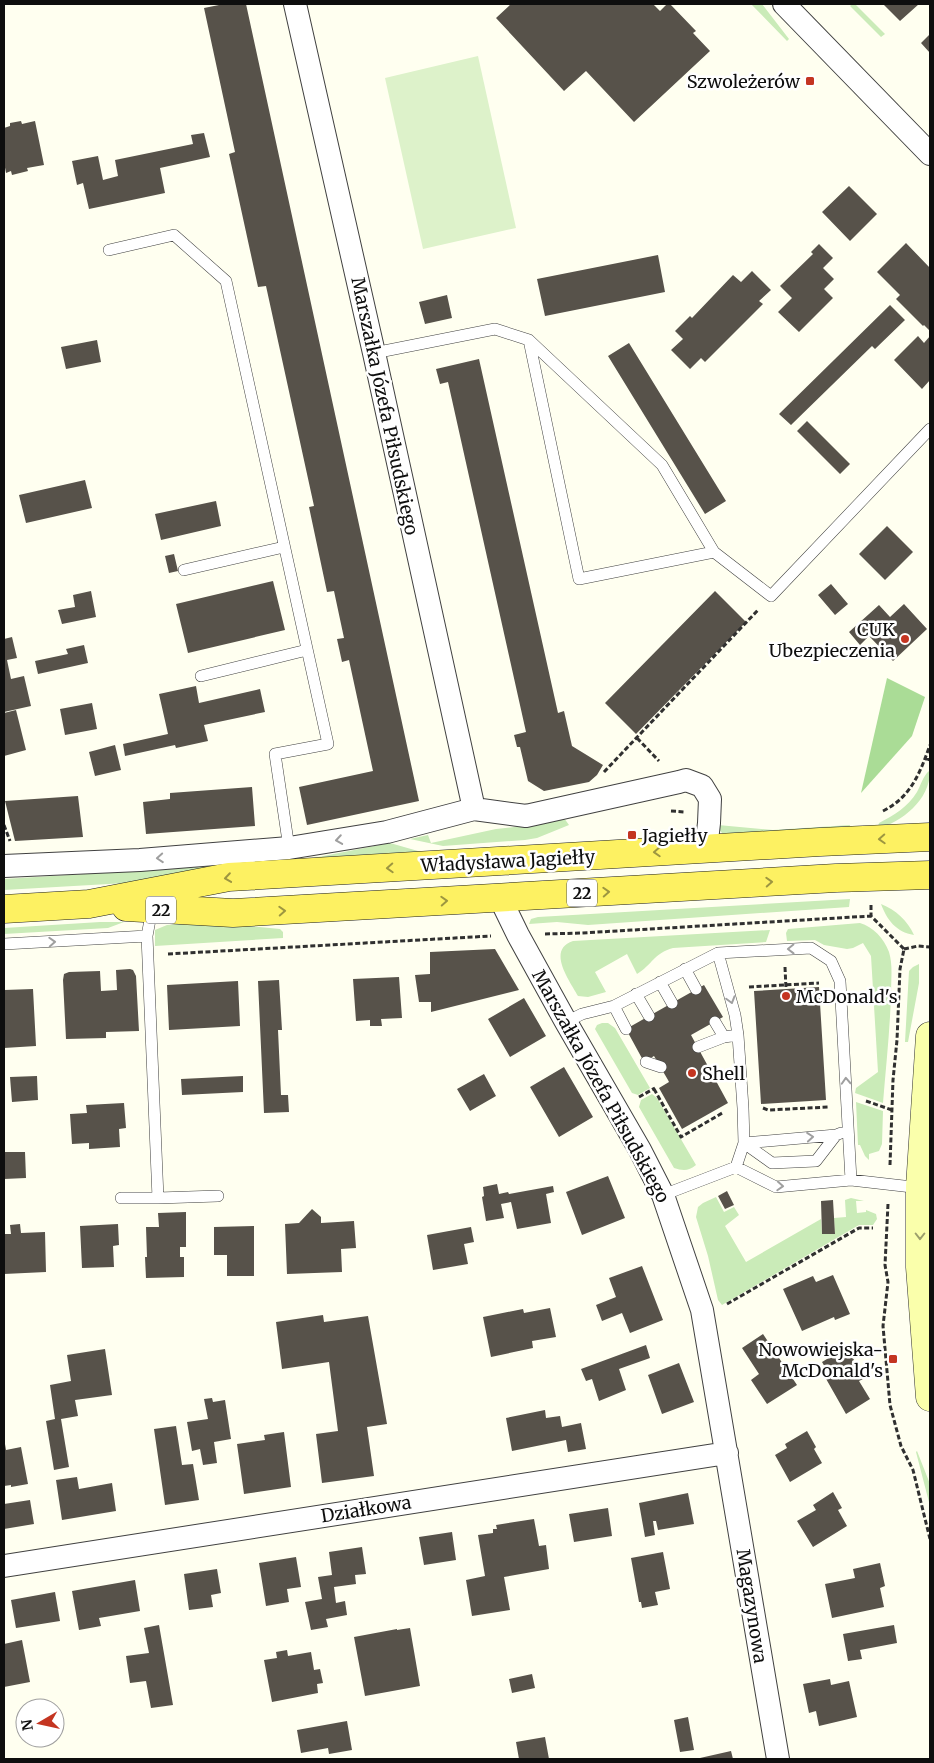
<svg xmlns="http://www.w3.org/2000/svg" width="934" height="1763" viewBox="0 0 934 1763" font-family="Merriweather,serif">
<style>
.green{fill:#caebb8}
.forest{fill:#aadc96}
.pitch{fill:#ddf2ca}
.building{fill:#57524a}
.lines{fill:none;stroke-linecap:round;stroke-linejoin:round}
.lane-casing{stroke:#414141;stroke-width:12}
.street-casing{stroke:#414141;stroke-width:24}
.secondary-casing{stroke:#303030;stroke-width:29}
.primary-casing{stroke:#1f1f1f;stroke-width:29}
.path{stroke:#303030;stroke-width:3;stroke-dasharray:5 2.5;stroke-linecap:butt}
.lane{stroke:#fff;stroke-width:11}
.street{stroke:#fff;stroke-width:22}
.secondary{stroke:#faffab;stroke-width:28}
.primary{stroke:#fdf162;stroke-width:28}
.oneway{stroke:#9d9640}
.oneway2{stroke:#9f9f9f}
.oneway3{stroke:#9c9f6c}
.poi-dot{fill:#c43521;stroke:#fff;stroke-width:2}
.labels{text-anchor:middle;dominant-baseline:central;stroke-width:5;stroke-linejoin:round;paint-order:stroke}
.shield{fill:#fff;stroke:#565656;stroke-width:1}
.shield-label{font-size:16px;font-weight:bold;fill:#0e0e0e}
.poi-label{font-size:18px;fill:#0e0e0e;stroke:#fff;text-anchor:end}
.street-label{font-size:18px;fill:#0e0e0e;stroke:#fff}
</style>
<rect width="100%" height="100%" fill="#fffff0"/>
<!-- green -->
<path class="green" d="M751,4H762L789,39L787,41Z
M852,4H855L885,34L881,37L850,6Z
M929,771H930C930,800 902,822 877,829L879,823C894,815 908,807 917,792C921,785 923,776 929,771Z
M564,818L569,825L537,838L525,840L443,846L410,839L428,835L431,843L496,829L531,825Z
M718,825L773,830L850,825L849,832L755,836L722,833L718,828Z
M390,843L425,853L308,859Z
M229,865L126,883L4,890V879Z
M850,899L849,907L588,925L557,922L529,924L531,919L538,917Z
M881,904C896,910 907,920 914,935C896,932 887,920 881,904Z
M100,922H124L108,928L4,934V928Z
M860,923C873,927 884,938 889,952C893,965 891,980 891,994C890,1030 886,1066 883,1103L855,1093L856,1088L878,1072L871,956L863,943L853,948L847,949L824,945L815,940L787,941L786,933L788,929Z
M179,924L239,925L280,929L283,932V938L155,946V930L167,925Z
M770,930L766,942L673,948C654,953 652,965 637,974L627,954L595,972L606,992L588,997L578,996C570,981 546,950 573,941Z
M919,964V983L908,1042H905L909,971L913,967Z
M602,1023H608L615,1028L650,1088L638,1095L632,1093L595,1029L597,1025Z
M652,1094L657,1098L696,1165C689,1171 683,1171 674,1168L639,1107L641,1100Z
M856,1102L883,1111L882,1144L879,1151L869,1154V1160L865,1156L860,1145H858Z
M716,1197L724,1212L734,1207L739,1215L725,1226L746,1262L821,1219L822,1234H835L834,1218L846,1217L845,1200L851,1198L864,1201H856L857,1213L866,1212V1210L876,1214L877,1219L873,1225H859L722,1305L718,1300L708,1256L696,1217L698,1207L703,1203Z
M917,1451L930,1484V1506L916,1452Z"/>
<!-- forest -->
<path class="forest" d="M887,678L925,697L912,736L861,793Z"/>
<!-- pitch -->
<path class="pitch" d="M478,56L516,228L423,249L385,78Z"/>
<!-- building -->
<path class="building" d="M224,4H246L419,801L307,825L299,787L373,771L349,660L342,662L337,639L344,638L334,591L327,592L309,507L314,506L266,286L258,287L229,154L235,152L204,8Z
M511,4H653L660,11L667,4H670L696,31L693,33L710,51L634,122L586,71L564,91L496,18Z
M883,4H919L900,21Z
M930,34V53L921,43Z
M21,121L22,124L35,121L44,165L27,168L28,171L12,175L11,171L6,173L4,162V128L10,126V123Z
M204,133L210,157L160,168L165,193L89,209L83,183L77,185L72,161L98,156L103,180L118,176L115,160L193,144L191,135Z
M849,186L877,214L850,241L822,212Z
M906,243L930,268V331L924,325L923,326L896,299L900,295L877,272Z
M819,244L833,258L823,268L834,279L824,289L833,298L799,332L778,312L792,298L780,286L813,254L811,252Z
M658,255L665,292L545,316L537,279Z
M752,271L771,290L759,301L763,304L705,362L701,358L690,369L671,350L683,339L675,331L690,316L692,318L733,275L741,282Z
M447,295L452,318L425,324L419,302Z
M890,305L905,320L875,349L872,346L791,425L779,414Z
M918,336L924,343L930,336V380L922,389L894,360Z
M97,340L101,362L66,369L61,347Z
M629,343L726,501L705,514L608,356Z
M479,359L558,713L564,711L572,746L603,765L597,775L589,782L544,791L528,781L520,747H517L514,735L526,732L448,382L440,384L436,369Z
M807,421L850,464L840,474L797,431Z
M85,480L92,508L26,523L19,495Z
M216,501L221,526L161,540L155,514Z
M887,526L913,552L885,580L859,554Z
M174,554L178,571L169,573L165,556Z
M273,581L285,630L188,653L176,604Z
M831,584L848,604L835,615L818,595Z
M91,591L96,617L62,624L58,610L75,607L73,595Z
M715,591L746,622L636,734L605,703Z
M904,604L927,629L893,661L869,636L860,645L849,632L879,605L890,617Z
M12,637L17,658L7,660L11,679L24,676L31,706L4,712V639Z
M84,645L88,663L38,674L35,661L68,654L66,649Z
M196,686L199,703L260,689L265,712L204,725L208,741L176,748L175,745L125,756L123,744L168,734L159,694Z
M92,703L97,729L65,735L60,709Z
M16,710L26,750L4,756V713Z
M115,745L121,770L95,776L89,752Z
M252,787L255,826L146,834L143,802L170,799V793Z
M78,796L83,837L15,841L5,801Z
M495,949L519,990L431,1012V1002H419L415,975L430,974V952Z
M130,969L133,970L136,976L139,1031L106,1032V1038L66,1039L63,980L64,974L69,972L100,971L101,991L117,990L116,970Z
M399,977L402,1018L381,1019L382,1026H370V1020L356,1021L353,979Z
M279,980L282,1030H278L281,1095H288L289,1112L264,1113L258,981Z
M238,981L240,1026L169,1030L167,985Z
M704,985L723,1017L691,1035L728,1103L682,1129L659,1088L669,1082L668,1080L654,1056L644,1062L626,1029Z
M819,987L826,1100L761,1104L754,991Z
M33,989L36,1046L4,1048V990Z
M524,998L546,1036L510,1057L488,1019Z
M564,1067L593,1117L559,1137L530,1087Z
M484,1074L496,1096L470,1111L457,1089Z
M37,1076L38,1100L12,1102L10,1077Z
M243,1076V1092L182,1095L181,1079Z
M124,1103L126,1128L119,1129L120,1147L89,1149V1143L72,1144L70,1114L87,1113L86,1105Z
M4,1152H25L26,1178L4,1179Z
M608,1176L625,1218L582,1235L566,1192Z
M497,1184L499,1194L508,1192L509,1194L553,1186L554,1192L546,1194L551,1223L517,1229L511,1202L501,1204L504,1218L486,1221L482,1197L484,1196L483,1187Z
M727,1191L734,1205L725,1209L718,1196Z
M833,1200L835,1234H822L821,1201Z
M312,1209L321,1217V1223L354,1221L356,1248L341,1249L342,1272L287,1274L285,1224L299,1223Z
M186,1212V1247H180V1257H184V1277L146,1278L145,1257H147L146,1227H159L158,1213Z
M20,1224L21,1233L45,1232L46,1272L4,1274V1234H11L10,1225Z
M118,1224L119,1245L113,1246L114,1267L82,1268L80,1226Z
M254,1226V1276H227V1255H214V1227Z
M471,1227L474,1242L464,1244L468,1264L433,1270L427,1235Z
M642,1266L663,1320L630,1333L622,1313L602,1321L596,1305L616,1297L609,1278Z
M833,1275L850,1314L835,1320L834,1317L802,1331L783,1289L813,1276L816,1282Z
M550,1308L556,1337L532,1341L533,1348L491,1357L483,1317L523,1309L524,1313Z
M323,1315L324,1322L368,1316L387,1424L367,1427L374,1476L322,1483L316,1434L338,1431L329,1362L282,1369L276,1322Z
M763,1334L797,1385L767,1404L751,1380L759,1374L742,1348Z
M646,1345L650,1358L619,1369L626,1390L599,1401L592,1379L586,1381L581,1369Z
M847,1347L854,1360L852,1361L863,1379L859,1381L870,1399L846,1414L825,1377L829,1374L822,1362Z
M105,1349L112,1395L75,1400L78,1416L61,1419L69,1467L54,1470L46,1421L55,1419L50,1385L71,1381L67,1355Z
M679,1363L694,1402L662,1414L648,1375Z
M212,1398L213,1402L225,1400L231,1439L214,1442L217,1463L203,1465L200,1449L192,1451L187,1422L208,1419L204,1399Z
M545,1410L546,1418L560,1416L562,1427L581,1423L586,1449L568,1452L566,1440L512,1451L506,1418Z
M176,1426L182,1465L193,1464L199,1500L165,1505L154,1429Z
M807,1431L816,1447L814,1449L822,1463L790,1482L775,1455L787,1448L785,1444Z
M284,1432L291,1487L244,1494L237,1444L265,1440L264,1435Z
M5,1444L6,1450L21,1447L28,1484L11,1487V1485L4,1486Z
M77,1477L79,1489L112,1483L116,1511L62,1520L56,1480Z
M833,1492L842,1508L838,1510L847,1526L813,1547L797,1521L816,1510L813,1505Z
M688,1493L694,1524L658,1530L656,1521H653L655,1535L645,1537L639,1503Z
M30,1500L34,1524L4,1529V1504Z
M608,1508L612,1536L574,1542L569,1514Z
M534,1519L539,1546L546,1545L549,1569L504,1577L510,1610L472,1616L466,1580L485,1576L478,1535L493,1533V1529H497L496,1525Z
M452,1532L456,1560L424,1565L419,1537Z
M362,1547L366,1574L355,1575L356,1584L334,1587L336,1603L345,1601L347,1615L326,1619L328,1627L311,1630L305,1602L322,1599L318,1577L332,1575L329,1552Z
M663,1552L670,1589L655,1592L658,1605L642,1608L641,1602H639L631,1558Z
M296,1557L301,1587L287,1589L289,1602L266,1606L259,1563Z
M880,1563L885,1586L880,1588L884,1607L832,1618L825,1584L855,1578L853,1569Z
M217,1569L221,1593L211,1595L213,1607L189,1610L184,1574Z
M135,1580L140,1611L99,1618L101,1626L79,1630L72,1591Z
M55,1592L60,1621L16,1628L11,1600Z
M159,1625L173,1705L151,1708L146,1681L130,1683L126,1656L149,1653L144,1628Z
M894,1625L897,1643L860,1650L862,1659L848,1661L843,1634Z
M410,1628L420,1686L365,1696L354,1637L397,1629V1630Z
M22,1640L30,1682L4,1687V1644Z
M287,1650L288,1656L311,1652L314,1670L320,1669L323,1683L317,1684L318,1693L272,1702L264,1660L277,1658L276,1652Z
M532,1674L535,1688L512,1693L509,1679Z
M830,1679L831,1685L849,1681L857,1717L819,1726L816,1711L809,1713L803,1684Z
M688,1717L694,1750L680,1752L674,1720Z
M347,1721L352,1750L329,1754L328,1748L301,1753L297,1730Z
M545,1737L549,1759H519L516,1742Z
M731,1751L733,1759H700V1758Z"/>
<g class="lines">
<defs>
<path id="lane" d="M109,250L174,235L226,281L328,744L275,754L289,848
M529,340L579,579L714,552
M374,353L495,329L529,340L662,465L714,552L771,596L930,429
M184,570L284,547
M201,676L307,650
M4,944L147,936
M718,953L735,1015L738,1035L743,1108L744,1143L736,1167
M685,969L696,989
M660,982L672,1003
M636,994L649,1016
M614,1006L626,1029
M566,1022L582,1014L614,1006L718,953L811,948L831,961L840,981L851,1180
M715,1022L724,1037
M698,1047L724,1037L738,1035
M646,1062L661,1067
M744,1143L772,1163L816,1161L836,1135
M744,1143L836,1135L841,1133
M663,1195L736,1167L776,1187L851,1180L921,1188
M121,1198H158L147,936L152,909
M158,1198L218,1196"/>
<path id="street" d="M295,4L374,353L474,809
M784,4L930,154
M4,866L140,860L289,848L387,832L474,809L526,816L679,782L686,780L702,786L710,799L709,823L706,849
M500,898L518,935L566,1022L640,1150L663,1195L702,1310L778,1759
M4,1566L727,1453"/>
<path id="secondary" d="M930,1036L920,1187V1267L930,1397"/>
<path id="primary" d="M126,907L233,913L836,878L930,875
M4,909L89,904L229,877L820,842L930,837"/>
</defs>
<!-- lane casing -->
<use href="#lane" class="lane-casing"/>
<!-- street casing -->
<use href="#street" class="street-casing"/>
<!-- secondary casing -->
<use href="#secondary" class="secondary-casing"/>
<!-- primary casing -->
<use href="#primary" class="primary-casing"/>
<!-- path -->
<path class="path" d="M637,738L659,761
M925,758L930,760
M604,772L758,610
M671,811L685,812
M883,811C911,797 920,773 930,745
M4,825L10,841
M871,905V916L904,949
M545,934L582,933L871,916
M904,949L918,946L930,947
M168,954L491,936
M785,967L786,989
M749,987L819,983
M654,1089L681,1137L724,1112
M639,1097L655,1088
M866,1101L892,1110
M763,1108L768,1110L829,1107
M890,1165L893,1080L897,1040L900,969L904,949
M888,1204L885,1265L888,1282L883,1326L890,1405L901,1446L913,1470L930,1539
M727,1304L859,1228H873"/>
<!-- lane -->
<use href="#lane" class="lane"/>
<!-- street -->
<use href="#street" class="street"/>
<!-- secondary -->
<use href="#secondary" class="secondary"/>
<!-- primary -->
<use href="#primary" class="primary"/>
</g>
<!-- one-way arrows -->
<defs><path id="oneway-chevron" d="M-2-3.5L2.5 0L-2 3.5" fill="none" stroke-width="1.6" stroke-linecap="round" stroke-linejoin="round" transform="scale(1.25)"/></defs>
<g class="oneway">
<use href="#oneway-chevron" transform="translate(882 839) rotate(177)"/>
<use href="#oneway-chevron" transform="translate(657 852) rotate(177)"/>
<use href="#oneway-chevron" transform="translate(390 868) rotate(177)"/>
<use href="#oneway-chevron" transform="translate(228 878) rotate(172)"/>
<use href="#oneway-chevron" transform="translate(769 882) rotate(-3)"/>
<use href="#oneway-chevron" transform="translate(606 892) rotate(-3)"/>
<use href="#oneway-chevron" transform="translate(444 901) rotate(-3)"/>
<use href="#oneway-chevron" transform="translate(282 911) rotate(-3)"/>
</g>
<g class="oneway2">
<use href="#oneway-chevron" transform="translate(339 840) rotate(171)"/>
<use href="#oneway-chevron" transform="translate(160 858) rotate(176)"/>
<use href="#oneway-chevron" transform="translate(52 942) rotate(-3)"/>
<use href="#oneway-chevron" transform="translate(791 949) rotate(179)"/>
<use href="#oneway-chevron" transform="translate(731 1000) rotate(74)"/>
<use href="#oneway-chevron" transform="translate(846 1081) rotate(-93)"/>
<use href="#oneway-chevron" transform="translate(810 1137) rotate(-5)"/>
<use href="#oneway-chevron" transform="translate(780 1186) rotate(3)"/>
</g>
<use class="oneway3" href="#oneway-chevron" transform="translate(920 1236) rotate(90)"/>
<!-- markers -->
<g class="poi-dot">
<rect x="805" y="76" width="10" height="10" rx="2.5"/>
<circle cx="905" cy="639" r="5"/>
<rect x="627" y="830" width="10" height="10" rx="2.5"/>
<circle cx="786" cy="996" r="5"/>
<circle cx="692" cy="1073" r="5"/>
<rect x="888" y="1354" width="10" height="10" rx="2.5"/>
</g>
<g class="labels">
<!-- shield labels -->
<g class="shield">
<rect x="567" y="879.5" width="30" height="27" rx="4"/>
<rect x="146" y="896.5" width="30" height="27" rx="4"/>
</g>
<g class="shield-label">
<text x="582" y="893">22</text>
<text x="161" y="910">22</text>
</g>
<!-- poi labels -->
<g class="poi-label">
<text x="800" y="81">Szwoleżerów</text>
<text x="895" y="629">CUK<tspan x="895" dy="21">Ubezpieczenia</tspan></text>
<text x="642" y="835" text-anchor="start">Jagiełły</text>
<text x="796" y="996" text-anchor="start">McDonald's</text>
<text x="702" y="1073" text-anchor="start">Shell</text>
<text x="883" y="1349">Nowowiejska-<tspan x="883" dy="21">McDonald's</tspan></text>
</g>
<!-- street labels -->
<g class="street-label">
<text transform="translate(385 406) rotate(78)">Marszałka Józefa Piłsudskiego</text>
<text transform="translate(508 861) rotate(-3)">Władysława Jagiełły</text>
<text transform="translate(601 1086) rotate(61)">Marszałka Józefa Piłsudskiego</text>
<text transform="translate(366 1509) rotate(-9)">Działkowa</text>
<text transform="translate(752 1606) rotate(81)">Magazynowa</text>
</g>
</g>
<!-- border -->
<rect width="934" height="1763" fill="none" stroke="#0e0e0e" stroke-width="10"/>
<!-- north arrow -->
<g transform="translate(40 1723) rotate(261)"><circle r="24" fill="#ffffff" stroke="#9f9f9f"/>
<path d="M0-4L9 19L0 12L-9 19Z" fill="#c43521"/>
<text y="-8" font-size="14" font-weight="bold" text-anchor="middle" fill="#0e0e0e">N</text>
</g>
</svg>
